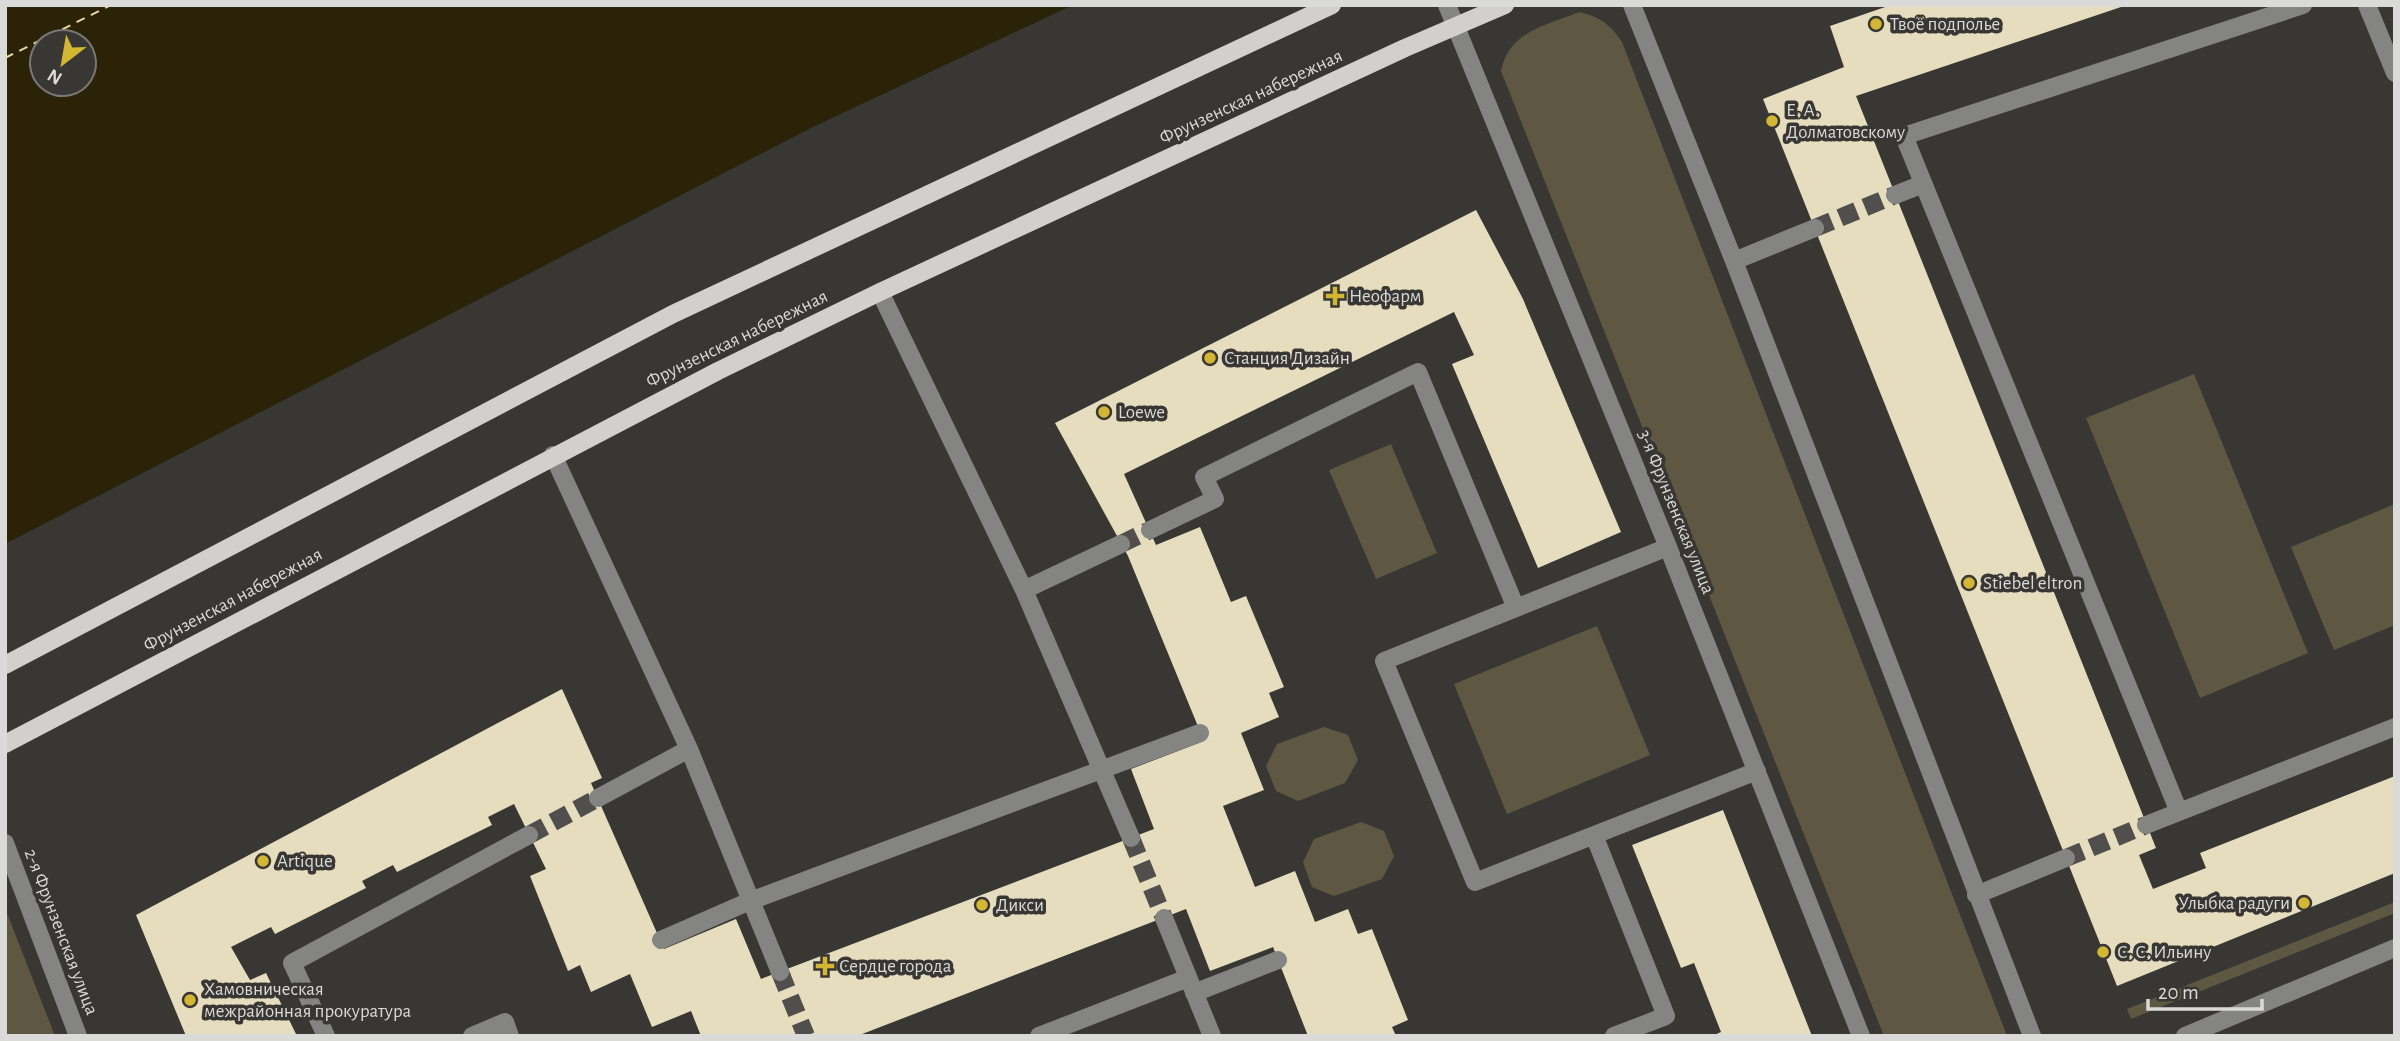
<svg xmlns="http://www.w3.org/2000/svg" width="2400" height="1041" viewBox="0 0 2400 1041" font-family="'Alegreya Sans',sans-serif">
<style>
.green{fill:#5e5842}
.water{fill:#2a2307;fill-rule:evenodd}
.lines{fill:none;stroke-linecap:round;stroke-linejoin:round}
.ferry{stroke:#e7d8a1;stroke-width:2;stroke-dasharray:9 7;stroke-linecap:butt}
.building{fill:#e5ddbd}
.minor-tunnel{stroke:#504f4d;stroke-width:18;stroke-dasharray:18 9;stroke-linecap:butt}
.minor{stroke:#848482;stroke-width:18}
.major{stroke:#d1d0cd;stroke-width:18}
.poi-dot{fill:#d4b635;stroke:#383734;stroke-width:2.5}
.labels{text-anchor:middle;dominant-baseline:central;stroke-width:7;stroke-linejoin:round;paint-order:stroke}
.poi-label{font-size:19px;fill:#dadad8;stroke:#383734;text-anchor:start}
.street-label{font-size:19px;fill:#dadad8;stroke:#383734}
</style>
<rect width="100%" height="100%" fill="#383734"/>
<!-- green -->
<path class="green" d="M1579,12C1600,17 1610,24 1622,42L2007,1036H1884L1501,71C1509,31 1545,26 1579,12Z
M2194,374L2308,653L2200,698L2086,418Z
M1391,444L1437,553L1376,579L1329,470Z
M2395,504V625L2334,650L2291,547Z
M1597,626L1650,755L1507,814L1454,684Z
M1324,727L1348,735L1358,760L1345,783L1298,801L1276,791L1266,766L1277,744Z
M1361,822L1384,831L1394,856L1382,879L1334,896L1312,887L1303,862L1314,839Z
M2395,902V913L2131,1019L2127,1009Z
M5,908L55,1036H5Z"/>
<!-- water -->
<path class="water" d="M5,5H1073L813,127L5,544ZM42,42H84V84H42Z"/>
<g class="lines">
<!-- ferry -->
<path class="ferry" d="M5,58L111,5"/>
</g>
<!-- building -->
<path class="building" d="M1891,5H2127L1856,96L2156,848L2139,855L2153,889L2206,868L2200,853L2395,776V873L2117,986L1763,99L1844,67L1830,26Z
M1476,210L1523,299L1621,532L1538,568L1452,364L1474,355L1454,312L1124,474L1156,545L1200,527L1231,602L1246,596L1284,687L1269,693L1279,717L1241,733L1264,790L1223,806L1255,887L1295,871L1315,922L1348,909L1358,934L1372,929L1408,1020L1392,1027L1396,1036H1308L1273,947L1210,971L1186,909L857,1036H701L691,1011L652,1027L630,974L591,992L580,965L568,971L530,876L546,869L514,804L488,817L492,825L397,872L393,865L362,881L366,888L275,934L271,927L231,947L250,980L266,973L297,1036H186L136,915L562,689L602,778L591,783L664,949L736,919L761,979L1154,829L1131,769L1204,741L1128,556L1055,423Z
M1723,810L1812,1036H1712L1721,1032L1694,963L1681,968L1632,845Z"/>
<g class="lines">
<!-- minor-tunnel -->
<path class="minor-tunnel" d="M1815,228L1895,195
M1121,544L1150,530
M529,835L598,798
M1131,838L1164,918
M2066,858L2146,825
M780,972L806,1036"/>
<!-- minor -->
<path class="minor" d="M1447,5L1668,547L1861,1036
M1632,5L1734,261L2032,1036
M2367,5L2395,73
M1895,195L1923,184
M1734,261L1815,228
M880,292L1024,590L1131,838
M553,455L689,749L780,972
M1150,530L1215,499L1204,477L1418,372L1516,608
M1668,547L1384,661L1475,882L1757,771
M1024,590L1121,544
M598,798L689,749
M2179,812L1904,136L2303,5
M2146,825L2395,727
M1594,835L1666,1016L1614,1036
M5,843L78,1036
M1976,895L2066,858
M1164,918L1212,1036
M661,940L750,901L1200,733
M1194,993L1278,960
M326,1036L292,963L529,835
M472,1036L505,1022L510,1036
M1039,1036L1188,978
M2185,1036L2395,948"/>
<!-- major -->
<path class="major" d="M5,665L673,314L1332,5
M5,744L718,371L880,292L1405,48L1505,5"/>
</g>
<!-- markers -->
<g class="poi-dot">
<circle cx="1876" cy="24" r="7"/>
<circle cx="1772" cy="121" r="7"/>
<path d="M1331.5 285.5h7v7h7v7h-7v7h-7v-7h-7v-7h7z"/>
<circle cx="1210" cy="358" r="7"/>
<circle cx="1104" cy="412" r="7"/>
<circle cx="1969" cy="583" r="7"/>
<circle cx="263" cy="861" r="7"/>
<circle cx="2304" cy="903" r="7"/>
<circle cx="982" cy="905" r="7"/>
<circle cx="2103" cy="952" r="7"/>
<path d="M821.5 955.5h7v7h7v7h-7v7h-7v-7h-7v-7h7z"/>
<circle cx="190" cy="1000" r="7"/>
</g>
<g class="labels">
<!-- poi labels -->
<g class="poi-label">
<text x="1890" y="24">Твоё подполье</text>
<text x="1786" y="110">Е. А.<tspan x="1786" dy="22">Долматовскому</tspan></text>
<text x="1349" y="296">Неофарм</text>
<text x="1224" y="358">Станция Дизайн</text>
<text x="1118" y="412">Loewe</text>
<text x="1983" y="583">Stiebel eltron</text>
<text x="277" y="861">Artique</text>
<text x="2290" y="903" text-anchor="end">Улыбка радуги</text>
<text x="996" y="905">Дикси</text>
<text x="2117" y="952">С. С. Ильину</text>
<text x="839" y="966">Сердце города</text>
<text x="204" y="989">Хамовническая<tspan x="204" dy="22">межрайонная прокуратура</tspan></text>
</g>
<!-- street labels -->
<g class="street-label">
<text transform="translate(1251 97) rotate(-25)">Фрунзенская набережная</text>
<text transform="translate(737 339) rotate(-26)">Фрунзенская набережная</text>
<text transform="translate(1676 512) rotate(68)">3-я Фрунзенская улица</text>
<text transform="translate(233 600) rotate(-28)">Фрунзенская набережная</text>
<text transform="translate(61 932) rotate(69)">2-я Фрунзенская улица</text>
</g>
</g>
<!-- border -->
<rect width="2400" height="1041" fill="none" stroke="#dadad8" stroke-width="14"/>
<!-- north arrow -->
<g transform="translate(63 63) rotate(211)"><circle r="33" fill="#383734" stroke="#797876" stroke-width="2"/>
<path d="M0-5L12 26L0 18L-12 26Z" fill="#d4b635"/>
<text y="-10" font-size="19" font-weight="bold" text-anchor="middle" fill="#dadad8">N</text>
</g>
<!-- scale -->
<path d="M2148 999v10h114v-10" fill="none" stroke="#dadad8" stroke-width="3.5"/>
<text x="2158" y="999" font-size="21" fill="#dadad8" stroke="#383734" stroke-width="5" paint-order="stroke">20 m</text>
</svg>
